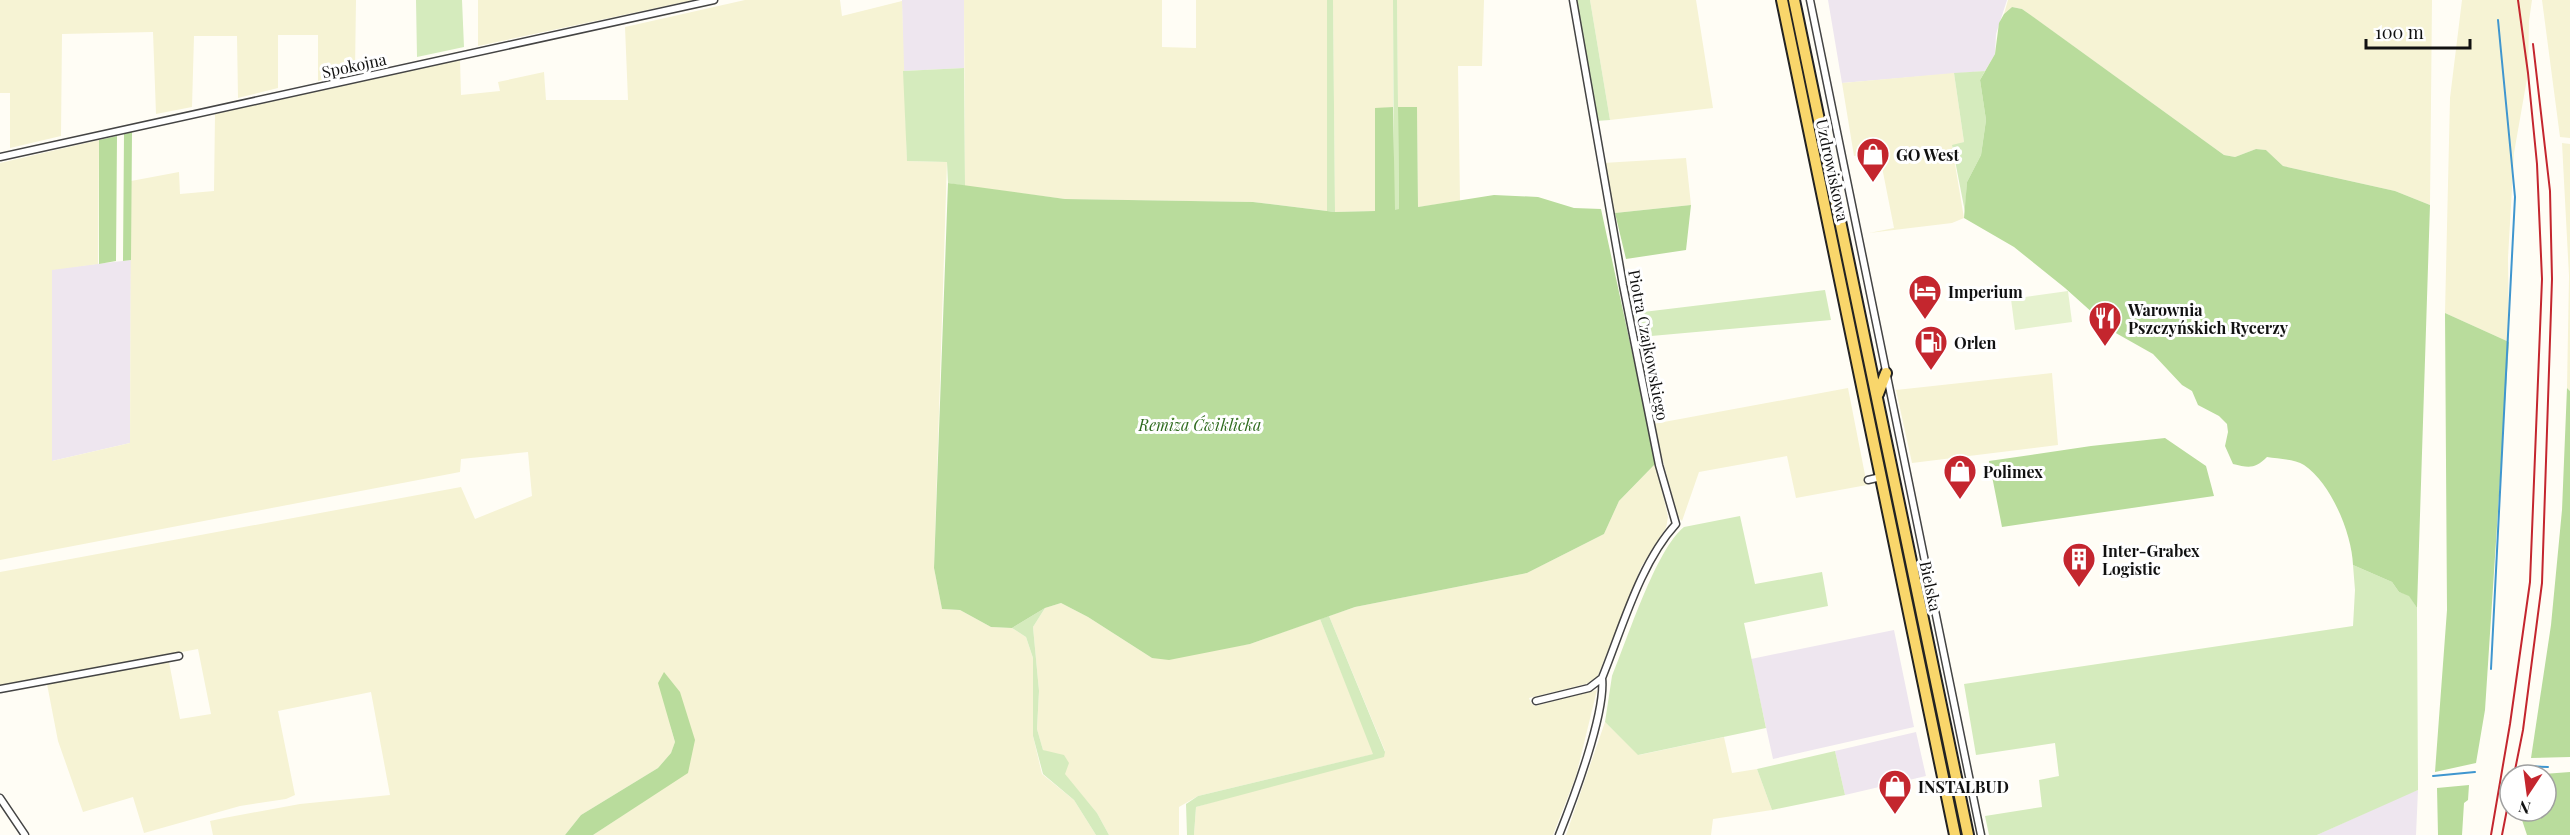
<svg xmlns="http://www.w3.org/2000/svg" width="2570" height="835" viewBox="0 0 2570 835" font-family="'Playfair Display',serif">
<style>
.industrial{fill:#eee6ef}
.farmland{fill:#f6f3d4}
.green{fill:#d5ebbd}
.forest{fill:#b9dc9c}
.pitch{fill:#e6f2cf}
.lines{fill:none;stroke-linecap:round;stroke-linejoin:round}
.stream{stroke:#3f96cf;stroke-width:2}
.street-casing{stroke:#444;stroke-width:9}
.primary-casing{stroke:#222;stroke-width:14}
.street{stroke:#fff;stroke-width:6}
.primary{stroke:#f9d66b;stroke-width:10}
.rail{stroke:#c4262e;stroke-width:2}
.labels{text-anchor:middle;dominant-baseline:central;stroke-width:6;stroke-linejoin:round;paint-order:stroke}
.street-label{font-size:16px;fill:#111;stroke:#fff}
.poi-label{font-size:16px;font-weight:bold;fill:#111;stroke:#fff;text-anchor:start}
.park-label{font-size:16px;font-style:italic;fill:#2f6b1f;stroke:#fff}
</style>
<rect width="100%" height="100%" fill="#fffdf5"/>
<!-- industrial -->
<path class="industrial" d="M902,0H964V68L903,71Z
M1828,0H2007L1996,34L1995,54L1985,71L1842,83Z
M131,260L130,443L52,461V269Z
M1894,630L1914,727L1773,759L1751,659Z
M1916,732L1926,776L1845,795L1835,751Z
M2418,790L2416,835H2317L2407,794Z"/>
<!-- farmland -->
<path class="farmland" d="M0,0H356L355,71L318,81V35H278V88L238,98L237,36H194L192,107L156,114L153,32L62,34L61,136L10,148V93H0Z
M478,0H694L478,46Z
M745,0H840L842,16L902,1L907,161L947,162L934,568L942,609L960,610L991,627L1012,628L1026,637L1033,658V736L1042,774L1074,800L1096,835H593L688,772L670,725L675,742L671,753L658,768L581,815L565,835H213L210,821L224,818L300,804L390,795L371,692L278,711L295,795L286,799L240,806L144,833L133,797L83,812L58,741L47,684L169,662L180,719L211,714L198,649L0,686V572L461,487L475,519L532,496L528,452L461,459L460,472L0,560V163L99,140L98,264L52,270V461L130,443L131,181L179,172L180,194L214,191L215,114L460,60L461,95L500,91L498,82L544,72L546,100H628L625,27Z
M964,0H1162V47L1196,48V0H1327V211L1253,202L1065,199L965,186Z
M1333,0H1393V107L1375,109V211L1335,212Z
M1397,0H1484L1482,66H1458L1460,201L1418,207L1417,108L1398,107Z
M1590,0H1696L1713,108L1610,120Z
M2008,0H2432L2430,205L2395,191L2283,166L2266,150L2256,149L2235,157L2224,155L2022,9L2012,7L2004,14Z
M2462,0H2532L2529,21L2528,73L2514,153L2508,258L2509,342L2445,313L2450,98Z
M2542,0H2570V138L2560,137Z
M1954,73L1964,142L1952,146L1964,218L1952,223L1869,233L1894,228L1879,152L1854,156L1842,83Z
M2562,143L2570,144V391L2567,388L2569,276Z
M1686,158L1691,205L1615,213L1603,163Z
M2052,373L2058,445L1912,463L1896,390Z
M1848,388L1867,485L1796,498L1787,456L1699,472L1682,521L1678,517L1653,424Z
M1656,463L1668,517L1666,528L1641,567L1597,678L1586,684L1529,698L1531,703L1535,706L1597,690L1576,776L1553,835H1194L1196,807L1385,751L1329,616L1355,607L1527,573L1604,534L1619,501Z
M1061,603L1088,617L1152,658L1250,644L1320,619L1374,754L1198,796L1179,807V835H1109L1097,813L1064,774L1053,754L1043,750L1037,729L1039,691L1033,627L1045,608Z
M1605,722L1639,755L1724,737L1732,773L1757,769L1772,810L1713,819L1711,835H1566Z"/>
<!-- green -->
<path class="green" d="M416,0H462L464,47L417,57Z
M1327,0H1333L1335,212L1327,211Z
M1393,0H1397L1399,210H1394Z
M1575,0H1590L1610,120L1596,121Z
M964,68L965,186L948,183L947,162L907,161L903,71Z
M1985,71L1980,80L1986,120L1981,155L1967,182L1965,212L1952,145L1964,142L1954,73Z
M1825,290L1831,320L1640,337L1635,313Z
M1740,516L1755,584L1822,572L1828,606L1744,623L1766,728L1638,755L1605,722L1612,676C1627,640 1656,549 1684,527Z
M2353,565L2392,582L2399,592L2409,595L2417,608L2418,790L2317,835H1989L1985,816L2042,807L2039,780L2059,776L2055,743L1976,755L1964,684L2353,626L2355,590Z
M1045,608L1033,627L1039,691L1037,729L1043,750L1064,755L1069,763L1065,774L1097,813L1109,835H1096L1074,800L1043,774L1033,736V658L1026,637L1012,628Z
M1329,616L1385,752L1384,757L1196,807L1194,835H1187L1186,804L1198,796L1373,754L1320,619Z
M1835,751L1845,795L1772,810L1757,769Z"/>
<!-- forest -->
<path class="forest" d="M2012,7L2022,9L2032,16L2224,155L2235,157L2256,149L2266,150L2283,166L2395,191L2430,205L2417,608L2409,596L2399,592L2392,582L2353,565C2352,534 2331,483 2304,465C2295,459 2279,459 2267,457C2255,469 2249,468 2233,464L2225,446L2228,432L2227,424L2219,416L2198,405L2192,391L2182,385L2153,354L2114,332L2065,288L2014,247L1964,218L1967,182L1981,155L1986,120L1980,80L1995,54L1999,23L2004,14Z
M1393,107L1395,210L1399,209L1398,107H1417L1418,207L1494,195L1538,197L1574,208L1601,209L1656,463L1619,501L1604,534L1527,573L1355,607L1250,644L1169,660L1152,658L1088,617L1061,603L1045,608L1012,628L991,627L960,610L942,609L934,568L948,183L1065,199L1253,202L1335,212L1375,211V108Z
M132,132L131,260L123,261L124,134Z
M117,136L116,261L99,264V140Z
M1691,205L1686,250L1626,259L1615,213Z
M2445,313L2509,342L2485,710L2476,763L2435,772L2447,610Z
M2567,388L2570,391V757L2531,758L2551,625L2562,510Z
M2165,438L2206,466L2214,496L2002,527L1989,461L2091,446Z
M664,672L680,692L695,740L688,773L593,835H565L581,815L658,768L671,753L675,742L658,683Z
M2570,772V835H2527L2519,811H2546V775H2528Z
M2469,785L2468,800L2464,803L2462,835H2438L2437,788Z"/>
<!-- pitch -->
<path class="pitch" d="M2068,291L2072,322L2015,330L2011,299Z"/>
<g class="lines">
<!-- stream -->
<path class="stream" d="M2491,669L2515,197L2498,20
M2526,766L2548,767
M2433,776L2475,772"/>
<defs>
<path id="street" d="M1810,0L1981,835
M0,157L714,0
M1868,480L1881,477
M0,689L179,656
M1536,701L1589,688L1602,678C1622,629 1640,563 1676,524L1659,465L1623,285L1573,0
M0,798L25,835
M1559,835C1573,800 1606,713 1602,678"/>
<path id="primary" d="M1782,0L1955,835
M1794,0L1968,835
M1878,394L1886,373"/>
</defs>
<!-- street casing -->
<use href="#street" class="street-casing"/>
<!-- primary casing -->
<use href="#primary" class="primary-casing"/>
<!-- street -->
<use href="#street" class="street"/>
<!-- primary -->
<use href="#primary" class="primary"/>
<!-- rail -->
<path class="rail" d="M2514,775L2523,730L2542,583L2552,279L2550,191L2533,44
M2491,835L2510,724L2530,582L2542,279L2537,164L2528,73L2518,0
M2502,835L2510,794"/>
</g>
<!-- icons -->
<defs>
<symbol id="shop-pin" viewBox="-11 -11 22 30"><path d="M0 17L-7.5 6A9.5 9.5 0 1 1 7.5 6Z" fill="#c4262e" stroke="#fff"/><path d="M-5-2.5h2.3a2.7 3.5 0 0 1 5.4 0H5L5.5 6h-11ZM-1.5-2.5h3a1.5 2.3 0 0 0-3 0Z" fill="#fff"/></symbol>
<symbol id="hotel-pin" viewBox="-11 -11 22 30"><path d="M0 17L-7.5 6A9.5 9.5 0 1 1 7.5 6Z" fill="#c4262e" stroke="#fff"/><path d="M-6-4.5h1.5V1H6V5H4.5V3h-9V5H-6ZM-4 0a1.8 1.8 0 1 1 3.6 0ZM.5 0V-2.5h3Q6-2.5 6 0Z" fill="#fff"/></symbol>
<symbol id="restaurant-pin" viewBox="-11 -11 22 30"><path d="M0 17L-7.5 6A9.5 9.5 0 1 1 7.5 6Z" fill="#c4262e" stroke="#fff"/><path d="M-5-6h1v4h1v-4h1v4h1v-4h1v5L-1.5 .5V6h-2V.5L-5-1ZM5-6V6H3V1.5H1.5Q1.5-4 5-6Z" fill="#fff"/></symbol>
<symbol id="fuel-pin" viewBox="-11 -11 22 30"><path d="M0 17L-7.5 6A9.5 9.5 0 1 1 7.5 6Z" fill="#c4262e" stroke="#fff"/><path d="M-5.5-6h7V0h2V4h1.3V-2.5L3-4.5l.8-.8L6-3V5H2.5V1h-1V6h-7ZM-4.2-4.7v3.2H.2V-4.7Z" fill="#fff"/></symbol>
<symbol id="building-pin" viewBox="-11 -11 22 30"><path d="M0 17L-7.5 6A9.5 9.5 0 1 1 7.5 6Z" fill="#c4262e" stroke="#fff"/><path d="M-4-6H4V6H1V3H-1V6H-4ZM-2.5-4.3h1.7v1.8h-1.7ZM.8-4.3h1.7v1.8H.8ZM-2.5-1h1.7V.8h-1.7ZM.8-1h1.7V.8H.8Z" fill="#fff"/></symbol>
</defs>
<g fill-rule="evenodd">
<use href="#shop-pin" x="1854" y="135" width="38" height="52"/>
<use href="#hotel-pin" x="1906" y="272" width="38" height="52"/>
<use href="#restaurant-pin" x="2086" y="299" width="38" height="52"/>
<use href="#fuel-pin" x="1912" y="323" width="38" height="52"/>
<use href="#shop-pin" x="1941" y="452" width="38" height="52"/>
<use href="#building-pin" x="2060" y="540" width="38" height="52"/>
<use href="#shop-pin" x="1876" y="767" width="38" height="52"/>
</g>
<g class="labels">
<!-- street labels -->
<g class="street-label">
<text transform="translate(354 65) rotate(-12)">Spokojna</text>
<text transform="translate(1833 170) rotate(78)">Uzdrowiskowa</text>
<text transform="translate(1649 345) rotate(79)">Piotra Czajkowskiego</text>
<text transform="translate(1931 586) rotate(78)">Bielska</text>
</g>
<!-- poi labels -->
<g class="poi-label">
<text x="1896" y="154">GO West</text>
<text x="1948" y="291">Imperium</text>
<text x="2128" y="309">Warownia<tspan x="2128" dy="18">Pszczyńskich Rycerzy</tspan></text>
<text x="1954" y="342">Orlen</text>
<text x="1983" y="471">Polimex</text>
<text x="2102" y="550">Inter-Grabex<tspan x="2102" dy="18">Logistic</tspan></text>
<text x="1918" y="786">INSTALBUD</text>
</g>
<!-- park labels -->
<g class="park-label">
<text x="1200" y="424">Remiza Ćwiklicka</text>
</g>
</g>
<!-- north arrow -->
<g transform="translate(2528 793) rotate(193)"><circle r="28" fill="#ffffff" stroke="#a0a0a0" stroke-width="1.5"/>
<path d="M0-4.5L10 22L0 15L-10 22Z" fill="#c4262e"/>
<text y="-9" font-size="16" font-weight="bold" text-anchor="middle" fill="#111111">N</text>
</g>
<!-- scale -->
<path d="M2366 39v9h104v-9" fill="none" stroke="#111111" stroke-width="3"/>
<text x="2375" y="39" font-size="18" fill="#111111" stroke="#ffffff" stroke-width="4.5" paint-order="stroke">100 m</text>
</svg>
